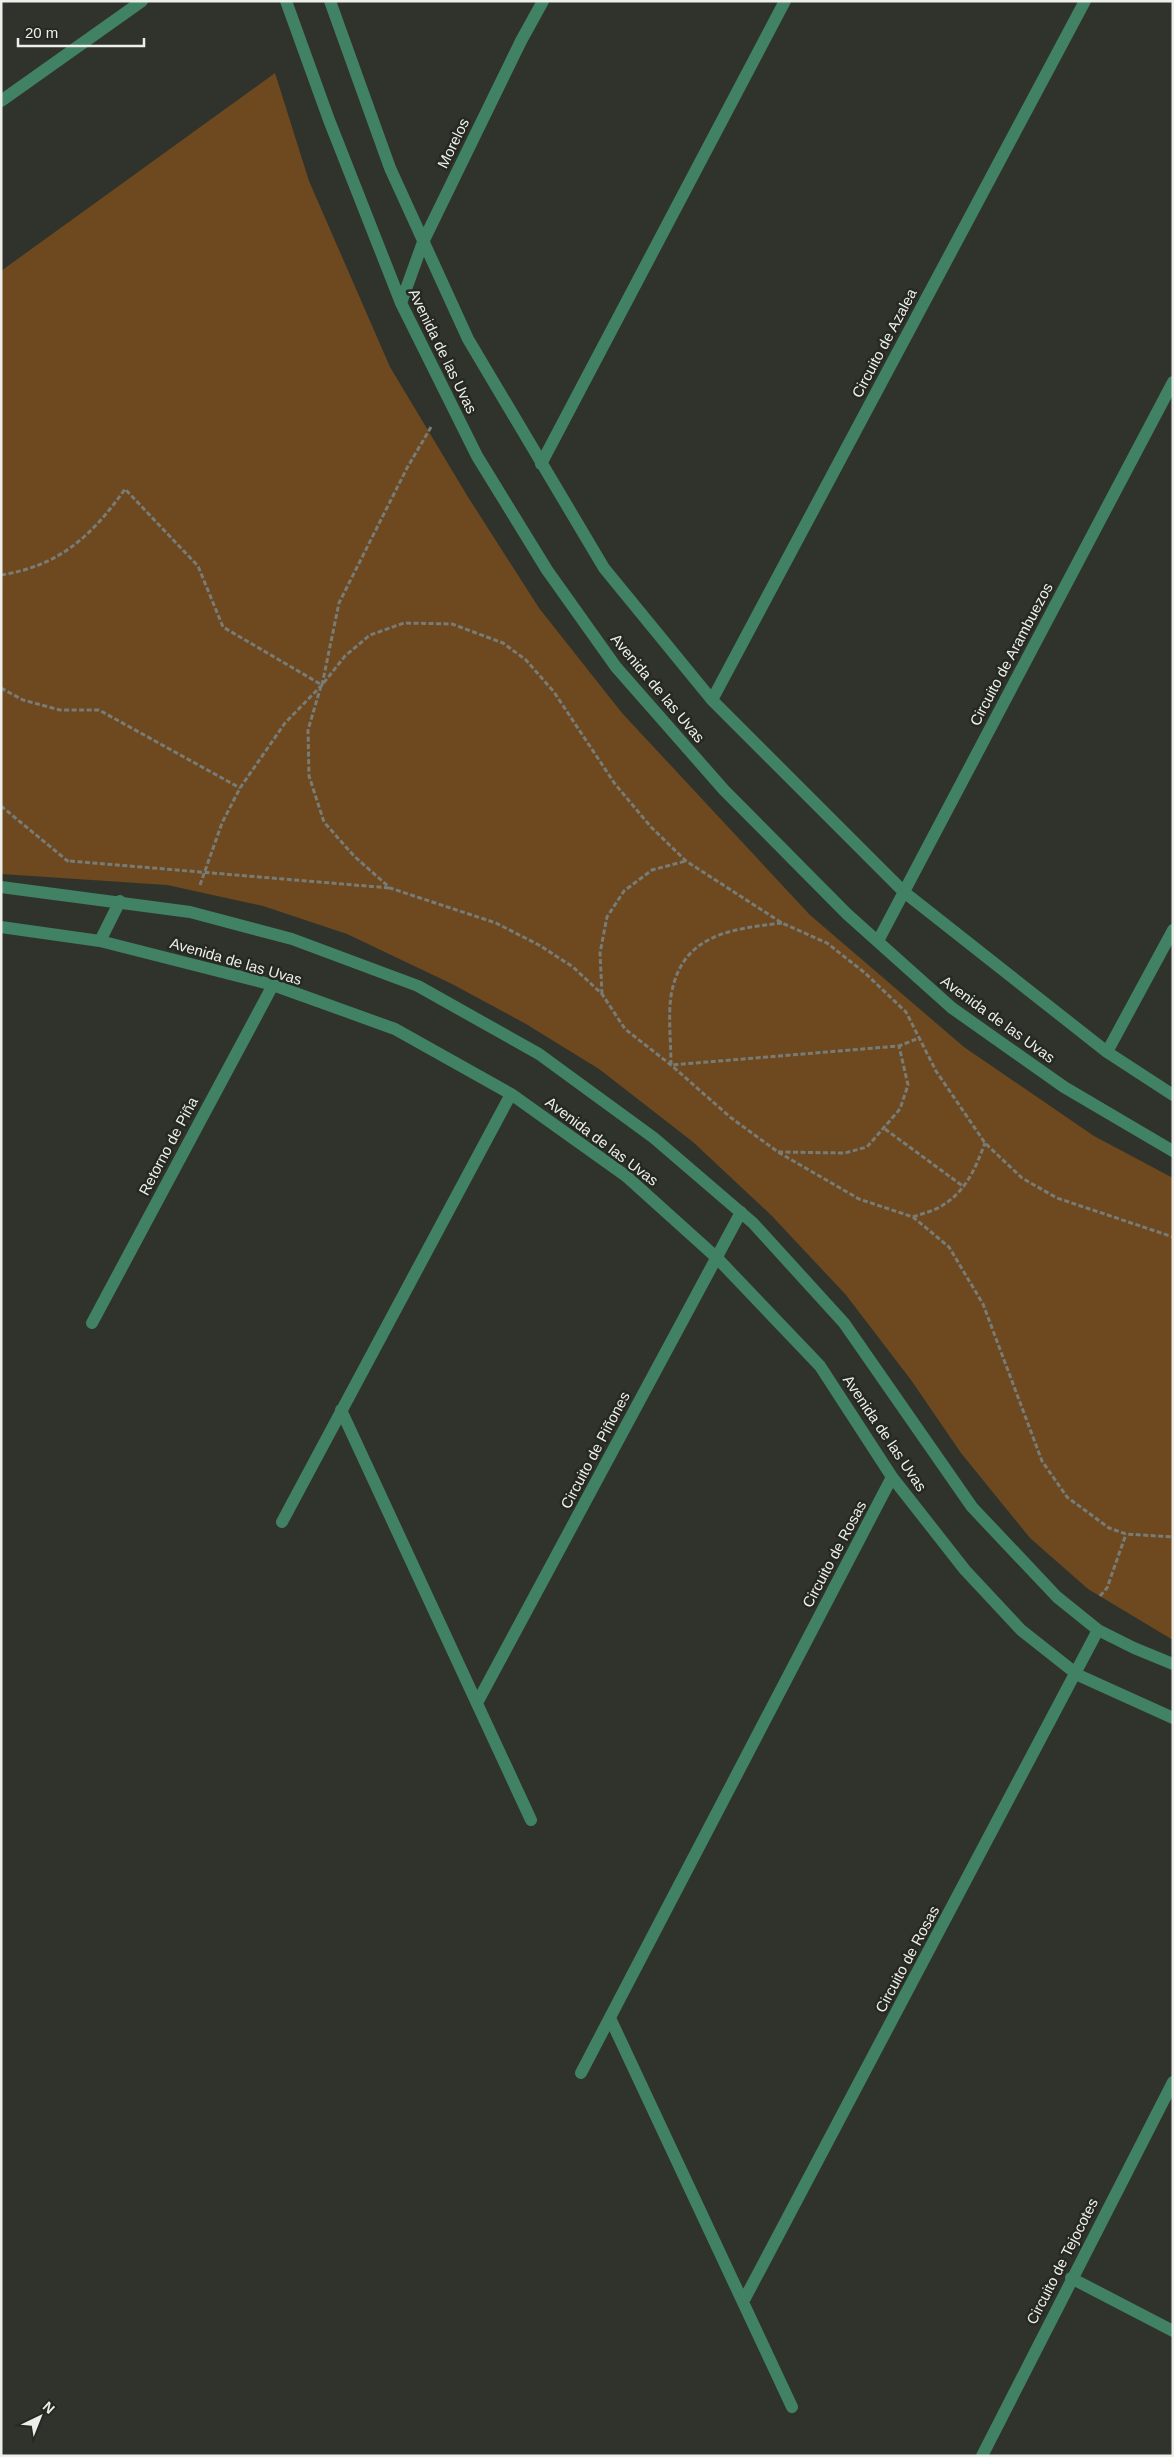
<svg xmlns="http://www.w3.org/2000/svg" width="1174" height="2457" viewBox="0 0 1174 2457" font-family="Helvetica,sans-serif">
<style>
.grass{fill:#6e481e}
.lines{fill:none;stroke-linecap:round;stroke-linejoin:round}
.path{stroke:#787c76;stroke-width:3;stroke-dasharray:5 2.5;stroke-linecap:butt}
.minor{stroke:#418164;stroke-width:12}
.labels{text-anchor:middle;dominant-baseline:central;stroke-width:5;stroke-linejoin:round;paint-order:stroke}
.street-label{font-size:15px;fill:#edefeb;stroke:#252922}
</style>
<rect width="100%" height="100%" fill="#2f332c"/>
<!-- grass -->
<path class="grass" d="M275,73L309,181L390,367L468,497L539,608L622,713L810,915L964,1047L1094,1136L1173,1178V1640L1088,1589L1030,1538L961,1453L911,1380L846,1295L771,1215L693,1142L599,1069L526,1024L452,984L347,934L263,906L167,885L1,874V271Z"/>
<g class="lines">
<!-- path -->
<path class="path" d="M1,575C59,566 92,536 125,489L198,566L223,627L322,685L339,603L407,468L431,427
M321,686L308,730L309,776L324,822L354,856L390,888L496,923L539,945L573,967L602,994L625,1029L671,1065L730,1117L778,1152L859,1199L913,1217L949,1247L983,1304L1042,1461L1067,1497L1109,1528L1126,1534L1173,1537
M1,688L23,700L60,710H99L240,788
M1,806L70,863
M70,861L390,888
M200,885L222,823L240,788L285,723L322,685L345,656L370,635L404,623L452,624L503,643L526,660L554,692L615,784L651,827L686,861L782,923L827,943L865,973L906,1012L936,1071L985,1143L1022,1178L1057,1198L1173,1237
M782,923C731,929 681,934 671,996C668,1016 671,1044 671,1065L899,1046L919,1038
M602,994L600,953L607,917L624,891L652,870L686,861
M885,1129L964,1187
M778,1152L845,1153L867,1147L900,1109L908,1085L899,1046
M913,1217C923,1213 935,1211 943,1205C966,1191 976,1167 985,1143
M1100,1596L1107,1588L1126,1534"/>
<!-- minor -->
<path class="minor" d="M286,1L329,120L401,303L477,456L547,570L616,667L724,790L847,914L952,1008L1064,1087L1173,1151
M330,1L390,168L468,339L604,568L712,700L904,892L1107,1052L1173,1095
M1,101L142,1
M401,303L423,242L521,41L543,1
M541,464L785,1
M712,700L1085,1
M1,887L190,912L292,939L418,986L539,1054L654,1138L753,1223L844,1323L972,1507L1057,1597L1098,1630L1134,1648L1173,1664
M1,927L100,941L273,985L395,1029L511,1094L626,1176L717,1258L820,1366L892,1477L965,1570L1021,1630L1078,1675L1173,1718
M100,941L120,901
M878,941L1173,382
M1107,1052L1173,930
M92,1323L273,985
M341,1410L531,1820
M282,1522L511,1094
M477,1703L741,1212
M610,2018L792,2407
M581,2073L892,1477
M1071,2278L1173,2331
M743,2302L1098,1630
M982,2456L1173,2082"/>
</g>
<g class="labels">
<!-- street labels -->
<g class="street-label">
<text transform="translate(453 143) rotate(-64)">Morelos</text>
<text transform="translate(884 343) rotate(-62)">Circuito de Azalea</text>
<text transform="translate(443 351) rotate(64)">Avenida de las Uvas</text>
<text transform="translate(1011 654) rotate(-62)">Circuito de Arambuezos</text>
<text transform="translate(658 688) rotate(50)">Avenida de las Uvas</text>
<text transform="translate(236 961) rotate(16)">Avenida de las Uvas</text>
<text transform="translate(998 1019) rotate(36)">Avenida de las Uvas</text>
<text transform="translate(602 1141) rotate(37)">Avenida de las Uvas</text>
<text transform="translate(168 1146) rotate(-62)">Retorno de Piña</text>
<text transform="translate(885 1433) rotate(56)">Avenida de las Uvas</text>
<text transform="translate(595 1450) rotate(-62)">Circuito de Piñones</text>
<text transform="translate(834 1554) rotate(-62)">Circuito de Rosas</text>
<text transform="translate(907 1959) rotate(-62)">Circuito de Rosas</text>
<text transform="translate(1062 2261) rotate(-63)">Circuito de Tejocotes</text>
</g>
</g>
<!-- border -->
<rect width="1174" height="2457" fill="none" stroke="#edefeb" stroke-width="5"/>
<!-- north arrow -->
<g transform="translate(40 2417) rotate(43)" stroke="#252922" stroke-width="4" paint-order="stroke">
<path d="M0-4L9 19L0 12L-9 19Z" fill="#edefeb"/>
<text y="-8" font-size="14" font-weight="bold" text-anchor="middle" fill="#edefeb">N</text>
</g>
<!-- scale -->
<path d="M18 38v8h126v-8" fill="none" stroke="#edefeb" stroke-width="2.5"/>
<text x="25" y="38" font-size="15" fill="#edefeb" stroke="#252922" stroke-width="4" paint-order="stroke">20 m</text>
</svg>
